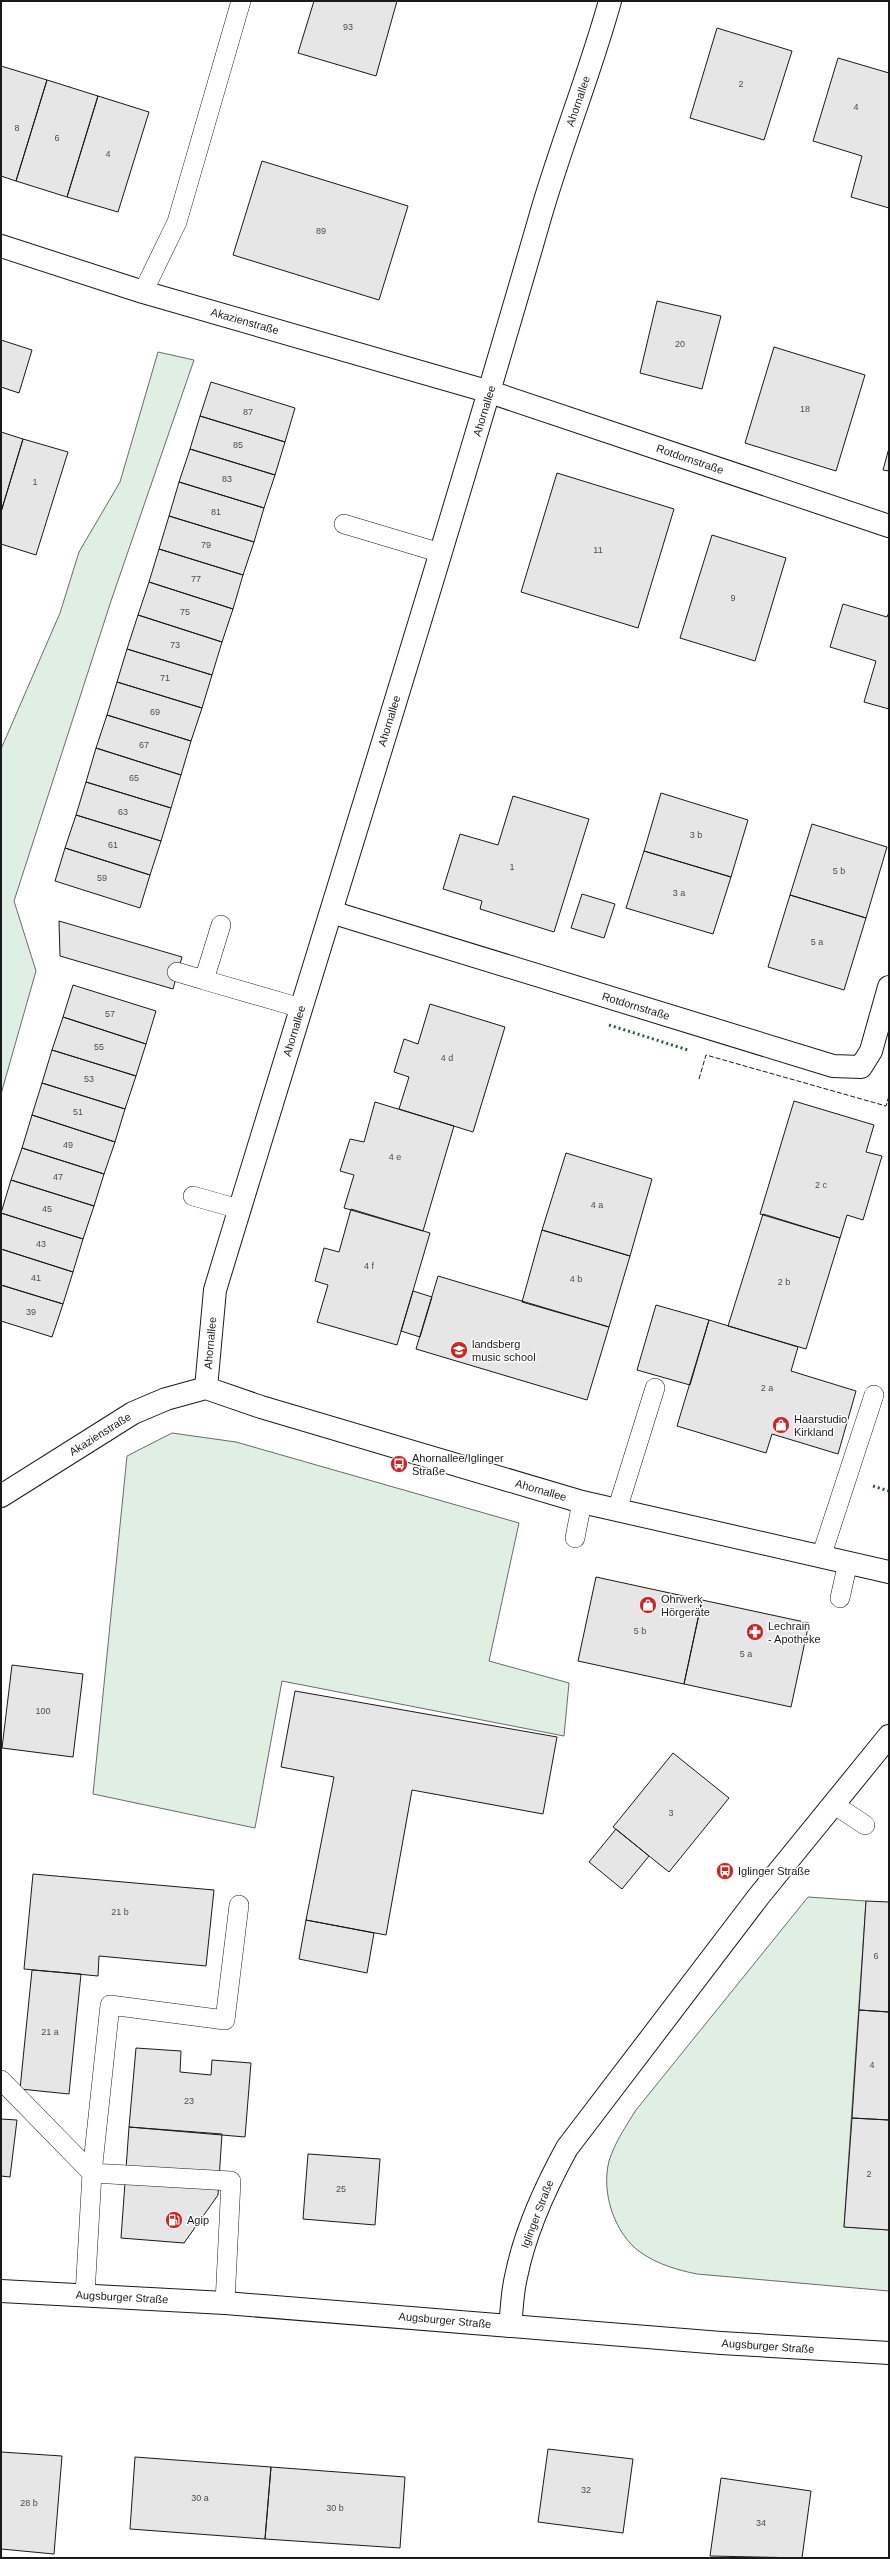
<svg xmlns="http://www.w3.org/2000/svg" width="890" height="2559" viewBox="0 0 890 2559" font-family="Arial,sans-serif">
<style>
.green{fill:#e0efe3;stroke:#6a6a6a}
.building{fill:#e6e6e6;stroke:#1a1a1a}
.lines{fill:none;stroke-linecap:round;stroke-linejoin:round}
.service-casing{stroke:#1a1a1a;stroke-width:20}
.minor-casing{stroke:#1a1a1a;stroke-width:24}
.tertiary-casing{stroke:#1a1a1a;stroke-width:24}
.secondary-casing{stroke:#1a1a1a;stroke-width:24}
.service{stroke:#fff;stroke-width:19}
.minor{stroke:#fff;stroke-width:22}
.tertiary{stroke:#fff;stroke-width:22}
.secondary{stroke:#fff;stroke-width:22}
.hedge{stroke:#2b5a34;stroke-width:3;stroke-dasharray:2 3;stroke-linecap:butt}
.fence{stroke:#1a1a1a;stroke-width:1;stroke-dasharray:5 2;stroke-linecap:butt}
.labels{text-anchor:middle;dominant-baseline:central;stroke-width:3;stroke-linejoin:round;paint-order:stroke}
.number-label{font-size:9px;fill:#4d4d4d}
.street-label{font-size:11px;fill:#1a1a1a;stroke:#fff}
.poi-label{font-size:11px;fill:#1a1a1a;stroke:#fff;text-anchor:start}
</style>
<rect width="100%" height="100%" fill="#fff"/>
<!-- green -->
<path class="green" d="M158,352L194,360L111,601L14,901L36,971L1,1094V749L60,613L79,552L120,482Z
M172,1433L236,1442L519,1523L489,1661L569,1683L564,1736L282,1681L255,1828L93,1794L127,1456Z
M808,1897L866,1901L844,2227L889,2230V2291L697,2274C677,2270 657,2264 640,2252C614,2233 601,2192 609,2161C615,2142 626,2126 636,2110Z"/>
<!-- building -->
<path class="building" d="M314,1H397L376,76L298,53Z
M717,28L792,51L764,140L690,118Z
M838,58L889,73V208L851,197L862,156L813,141Z
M1,66L47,80L16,181L1,176Z
M47,80L98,96L67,197L16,181Z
M98,96L149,112L118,212L67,197Z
M262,161L408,206L379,300L233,255Z
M657,301L721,316L702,389L640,373Z
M1,340L32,350L19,393L1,387Z
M774,347L865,375L836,471L745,443Z
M211,382L295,408L285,442L200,416Z
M200,416L285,442L275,475L190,449Z
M1,432L23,439L1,512Z
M23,439L68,452L36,555L1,544V512Z
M889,448V471L883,470Z
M190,449L275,475L264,508L179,482Z
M557,473L674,509L638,628L521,592Z
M179,482L264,508L254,542L169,516Z
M169,516L254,542L243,575L159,549Z
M712,535L786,558L755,661L680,638Z
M159,549L243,575L233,609L149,582Z
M149,582L233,609L222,642L138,615Z
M843,604L887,617L889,612V709L864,702L876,661L830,647Z
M138,615L222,642L212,675L127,649Z
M127,649L212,675L202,708L117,682Z
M117,682L202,708L191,741L107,715Z
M107,715L191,741L181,775L96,748Z
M96,748L181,775L171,808L86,782Z
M86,782L171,808L161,841L76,815Z
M661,793L748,820L731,877L644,851Z
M513,796L589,819L554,932L480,909L482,901L443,889L460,834L498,845Z
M76,815L161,841L150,875L65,848Z
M812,824L887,847L866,918L790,895Z
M65,848L150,875L140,908L55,881Z
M644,851L731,877L713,934L626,908Z
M582,894L615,904L604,938L571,928Z
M790,895L866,918L844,990L768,967Z
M59,921L182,957L173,989L60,956Z
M73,985L156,1011L146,1044L63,1017Z
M430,1004L505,1027L473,1132L399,1109L409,1077L394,1072L404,1039L418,1044Z
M63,1017L146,1044L136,1076L52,1050Z
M52,1050L136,1076L125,1109L42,1083Z
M42,1083L125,1109L115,1142L32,1115Z
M794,1101L874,1125L866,1152L882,1156L863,1220L847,1215L840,1238L760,1214Z
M375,1102L454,1126L423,1231L344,1208L354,1175L340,1171L350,1139L364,1142Z
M32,1115L115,1142L104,1174L22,1148Z
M22,1148L104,1174L94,1206L11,1180Z
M566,1153L652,1179L630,1256L542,1230Z
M11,1180L94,1206L83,1239L1,1213Z
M351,1209L430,1233L397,1345L317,1322L328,1285L315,1281L324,1248L339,1252Z
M1,1213L83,1239L73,1272L1,1249Z
M763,1214L840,1238L806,1349L728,1326Z
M542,1230L630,1256L609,1327L522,1302Z
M1,1249L73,1272L63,1304L1,1285Z
M438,1276L609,1327L587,1400L416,1349Z
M1,1285L63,1304L52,1337L1,1321Z
M413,1291L432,1297L420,1337L401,1331Z
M656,1305L709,1320L690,1385L637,1370Z
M709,1320L798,1347L791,1371L856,1391L838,1454L772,1434L766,1453L677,1426Z
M596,1577L702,1600L684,1684L578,1661Z
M702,1600L809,1623L791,1707L684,1684Z
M12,1665L83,1674L73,1757L2,1748Z
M295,1691L557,1737L543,1814L412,1790L386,1935L306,1920L334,1777L281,1767Z
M673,1753L729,1798L669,1872L613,1827Z
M616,1829L649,1856L622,1889L589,1862Z
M33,1874L214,1890L206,1966L99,1956L98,1976L24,1969Z
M866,1901L889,1902V2012L859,2010Z
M306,1920L374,1933L367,1973L299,1959Z
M32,1970L81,1974L69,2094L20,2089Z
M859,2010L889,2012V2120L852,2118Z
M136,2048L181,2051L180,2072L211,2075L212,2060L251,2063L245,2137L129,2127Z
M852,2118L889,2120V2230L844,2227Z
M1,2119L17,2120L10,2177L1,2176Z
M129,2127L222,2134L218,2195L184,2243L121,2238Z
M308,2154L380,2159L375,2225L303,2219Z
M548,2449L633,2459L623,2533L538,2522Z
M1,2452L62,2456L54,2554L1,2549Z
M135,2457L271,2467L265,2539L130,2529Z
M271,2467L405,2477L400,2548L265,2539Z
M721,2478L811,2491L802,2558L710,2556Z"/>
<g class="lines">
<defs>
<path id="service" d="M143,292L177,222L241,1
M344,524L441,553
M221,925L204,980L301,1008
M177,972L204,980
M193,1196L239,1209
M617,1510L655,1388
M575,1538L582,1502
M821,1557L874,1395
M840,1598L848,1562
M833,1804L865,1825
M1,2080L92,2173
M92,2173L110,2005L225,2020L239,1905
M85,2295L92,2173L231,2181L225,2303"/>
<path id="minor" d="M610,1C590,73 562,142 541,214C437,574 324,931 215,1290L206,1388L261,1407L582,1502L889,1572
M1,246L143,292L490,392L889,526
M331,912L833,1066L861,1067L871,1051L889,987
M1,1496L133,1413L166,1399L206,1388"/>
<path id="tertiary" d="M510,2326C512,2310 512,2293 516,2277C525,2231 545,2188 567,2148L759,1896L889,1736"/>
<path id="secondary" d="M1,2291L225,2303L721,2343L889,2353"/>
</defs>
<!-- service casing -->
<use href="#service" class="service-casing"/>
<!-- minor casing -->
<use href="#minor" class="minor-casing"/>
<!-- tertiary casing -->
<use href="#tertiary" class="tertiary-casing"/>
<!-- secondary casing -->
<use href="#secondary" class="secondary-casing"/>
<!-- service -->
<use href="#service" class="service"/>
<!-- minor -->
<use href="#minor" class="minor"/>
<!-- tertiary -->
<use href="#tertiary" class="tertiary"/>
<!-- secondary -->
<use href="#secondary" class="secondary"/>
<!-- hedge -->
<path class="hedge" d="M609,1025L688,1050
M873,1486L889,1491"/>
<!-- fence -->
<path class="fence" d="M699,1079L706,1055L886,1106L889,1096"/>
</g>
<!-- icons -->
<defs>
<symbol id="school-disc" viewBox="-11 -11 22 22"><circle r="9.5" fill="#c62828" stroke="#fff"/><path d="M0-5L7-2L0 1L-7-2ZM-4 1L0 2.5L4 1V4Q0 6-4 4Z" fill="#fff"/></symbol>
<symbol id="shop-disc" viewBox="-11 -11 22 22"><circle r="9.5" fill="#c62828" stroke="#fff"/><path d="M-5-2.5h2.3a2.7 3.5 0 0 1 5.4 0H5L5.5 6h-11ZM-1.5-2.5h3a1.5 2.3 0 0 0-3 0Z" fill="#fff"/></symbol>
<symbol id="bus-disc" viewBox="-11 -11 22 22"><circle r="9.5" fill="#c62828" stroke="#fff"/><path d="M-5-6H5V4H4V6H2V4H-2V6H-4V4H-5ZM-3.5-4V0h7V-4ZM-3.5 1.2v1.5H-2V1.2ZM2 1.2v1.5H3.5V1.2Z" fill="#fff"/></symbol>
<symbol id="pharmacy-disc" viewBox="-11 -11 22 22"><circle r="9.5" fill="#c62828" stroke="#fff"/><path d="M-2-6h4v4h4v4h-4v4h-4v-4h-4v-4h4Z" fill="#fff"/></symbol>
<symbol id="fuel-disc" viewBox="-11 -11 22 22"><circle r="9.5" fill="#c62828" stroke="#fff"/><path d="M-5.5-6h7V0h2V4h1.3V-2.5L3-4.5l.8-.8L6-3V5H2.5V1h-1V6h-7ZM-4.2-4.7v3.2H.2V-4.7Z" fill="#fff"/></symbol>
</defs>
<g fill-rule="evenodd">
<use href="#school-disc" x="449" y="1340" width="20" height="20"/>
<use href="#shop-disc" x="771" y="1415" width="20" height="20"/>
<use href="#bus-disc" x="389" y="1454" width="20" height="20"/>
<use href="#shop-disc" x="638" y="1595" width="20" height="20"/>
<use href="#pharmacy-disc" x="745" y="1622" width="20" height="20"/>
<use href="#bus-disc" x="715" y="1861" width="20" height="20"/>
<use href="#fuel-disc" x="164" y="2210" width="20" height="20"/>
</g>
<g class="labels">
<!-- number labels -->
<g class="number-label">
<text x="348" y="27">93</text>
<text x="741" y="84">2</text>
<text x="856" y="107">4</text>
<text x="17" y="128">8</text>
<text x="57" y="138">6</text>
<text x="108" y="154">4</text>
<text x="321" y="231">89</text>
<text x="680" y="344">20</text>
<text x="805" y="409">18</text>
<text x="248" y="412">87</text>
<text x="238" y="445">85</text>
<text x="227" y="479">83</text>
<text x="35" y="482">1</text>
<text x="216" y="512">81</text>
<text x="206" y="545">79</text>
<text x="598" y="550">11</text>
<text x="196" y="579">77</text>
<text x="733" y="598">9</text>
<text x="185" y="612">75</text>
<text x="175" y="645">73</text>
<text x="165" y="678">71</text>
<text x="155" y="712">69</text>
<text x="144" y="745">67</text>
<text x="134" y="778">65</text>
<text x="123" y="812">63</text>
<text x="696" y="835">3 b</text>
<text x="113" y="845">61</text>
<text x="512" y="867">1</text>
<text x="839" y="871">5 b</text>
<text x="102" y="878">59</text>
<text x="679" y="893">3 a</text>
<text x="817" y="942">5 a</text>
<text x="110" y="1014">57</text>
<text x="99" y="1047">55</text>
<text x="447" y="1058">4 d</text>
<text x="89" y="1079">53</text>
<text x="78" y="1112">51</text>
<text x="68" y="1145">49</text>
<text x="395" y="1157">4 e</text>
<text x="58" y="1177">47</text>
<text x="821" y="1185">2 c</text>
<text x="597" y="1205">4 a</text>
<text x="47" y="1209">45</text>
<text x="41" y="1244">43</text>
<text x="369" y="1266">4 f</text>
<text x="36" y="1278">41</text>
<text x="576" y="1279">4 b</text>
<text x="784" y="1282">2 b</text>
<text x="31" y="1312">39</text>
<text x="767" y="1388">2 a</text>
<text x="640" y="1631">5 b</text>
<text x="746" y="1654">5 a</text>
<text x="43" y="1711">100</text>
<text x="671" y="1813">3</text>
<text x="120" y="1912">21 b</text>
<text x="876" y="1956">6</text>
<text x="50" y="2032">21 a</text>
<text x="872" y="2065">4</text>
<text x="189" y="2101">23</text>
<text x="869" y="2174">2</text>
<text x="341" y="2189">25</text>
<text x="586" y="2490">32</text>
<text x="200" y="2498">30 a</text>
<text x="29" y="2503">28 b</text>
<text x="335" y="2508">30 b</text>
<text x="761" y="2523">34</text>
</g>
<!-- street labels -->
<g class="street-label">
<text transform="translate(578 101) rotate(-71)">Ahornallee</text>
<text transform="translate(245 321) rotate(16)">Akazienstraße</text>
<text transform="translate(484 411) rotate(-73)">Ahornallee</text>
<text transform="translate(690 459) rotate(19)">Rotdornstraße</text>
<text transform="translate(389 721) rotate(-73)">Ahornallee</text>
<text transform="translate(636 1006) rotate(17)">Rotdornstraße</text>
<text transform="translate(294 1031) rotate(-73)">Ahornallee</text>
<text transform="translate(210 1343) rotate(-85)">Ahornallee</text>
<text transform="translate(100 1434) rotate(-32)">Akazienstraße</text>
<text transform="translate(541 1490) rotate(16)">Ahornallee</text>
<text transform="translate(537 2214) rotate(-69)">Iglinger Straße</text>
<text transform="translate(122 2297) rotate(3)">Augsburger Straße</text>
<text transform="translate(445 2320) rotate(5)">Augsburger Straße</text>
<text transform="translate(768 2346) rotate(4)">Augsburger Straße</text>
</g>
<!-- poi labels -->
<g class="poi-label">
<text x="472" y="1344">landsberg<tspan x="472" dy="13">music school</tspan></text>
<text x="794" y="1419">Haarstudio<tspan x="794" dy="13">Kirkland</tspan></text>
<text x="412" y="1458">Ahornallee/Iglinger<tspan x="412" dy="13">Straße</tspan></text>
<text x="661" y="1599">Ohrwerk<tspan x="661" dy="13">Hörgeräte</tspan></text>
<text x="768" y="1626">Lechrain<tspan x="768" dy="13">- Apotheke</tspan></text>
<text x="738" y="1871">Iglinger Straße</text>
<text x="187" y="2220">Agip</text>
</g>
</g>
<!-- border -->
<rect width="890" height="2559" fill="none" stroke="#1a1a1a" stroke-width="4"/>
</svg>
